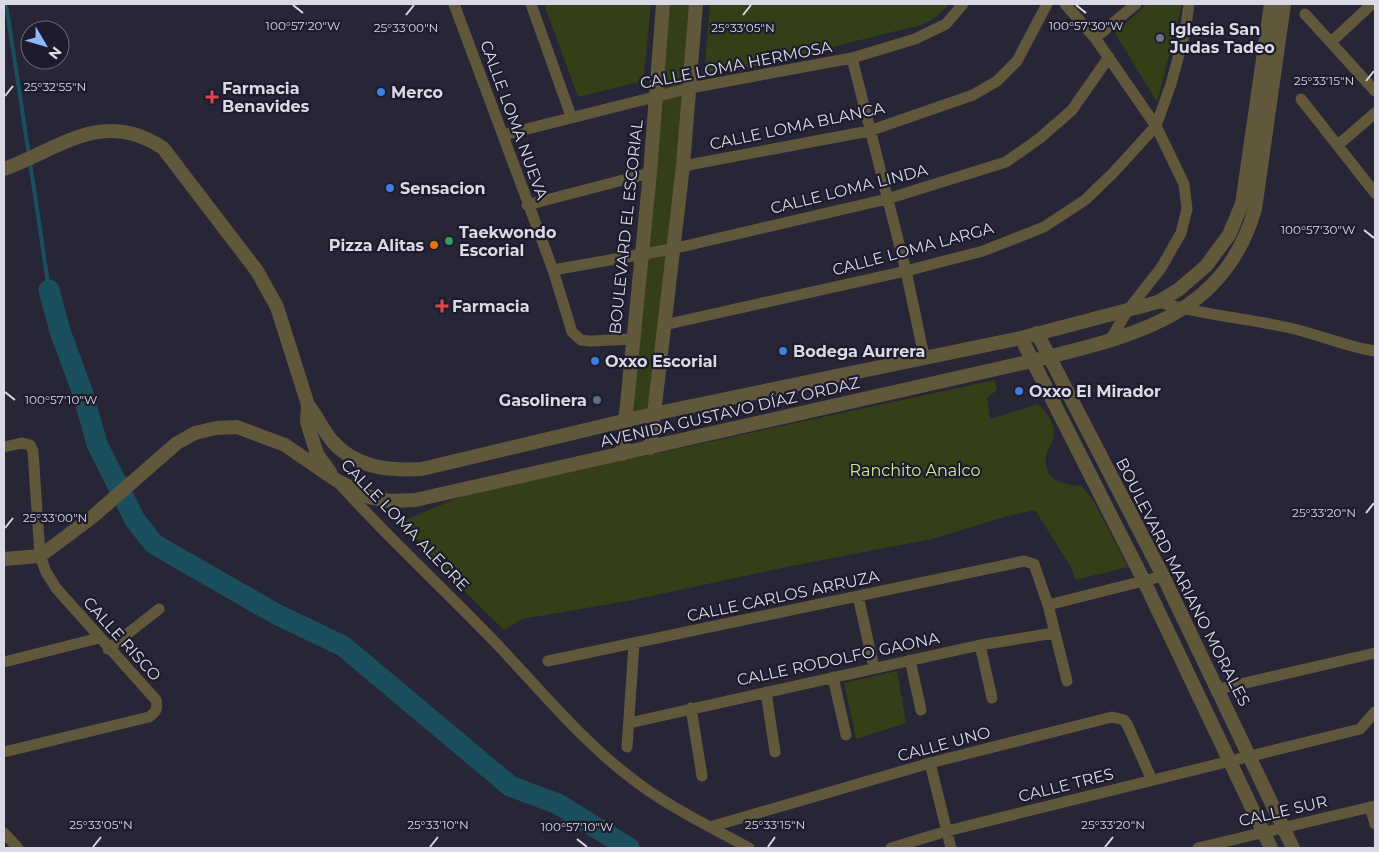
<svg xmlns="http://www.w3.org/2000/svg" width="1379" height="852" viewBox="0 0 1379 852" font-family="Montserrat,sans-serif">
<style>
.green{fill:#343f17}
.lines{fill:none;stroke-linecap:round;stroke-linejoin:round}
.stream{stroke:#1b4f5d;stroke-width:4}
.river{stroke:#1b4f5d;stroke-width:21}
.minor{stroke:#61573b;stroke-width:11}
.tertiary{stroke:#61573b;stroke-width:14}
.ticks{fill:none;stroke:#dadae6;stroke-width:2}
.worship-dot{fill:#6b7280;stroke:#1d1c2d;stroke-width:2}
.shop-dot{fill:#3f7fe0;stroke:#1d1c2d;stroke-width:2}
.health-dot{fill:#e0444e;stroke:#1d1c2d;stroke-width:2}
.leisure-dot{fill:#2e9e5b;stroke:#1d1c2d;stroke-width:2}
.food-dot{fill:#e8710a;stroke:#1d1c2d;stroke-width:2}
.service-dot{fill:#5c6f8a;stroke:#1d1c2d;stroke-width:2}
.labels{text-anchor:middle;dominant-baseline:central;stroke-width:4.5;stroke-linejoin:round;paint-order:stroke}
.poi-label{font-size:16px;font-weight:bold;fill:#dadae6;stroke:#1d1c2d;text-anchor:start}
.street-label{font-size:16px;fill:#dadae6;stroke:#1d1c2d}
.park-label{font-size:16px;fill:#ceec8a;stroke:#1d1c2d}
.ticks-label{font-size:12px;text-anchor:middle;fill:#dadae6;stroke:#1d1c2d;stroke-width:4.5;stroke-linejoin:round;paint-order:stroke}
</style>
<rect width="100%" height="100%" fill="#272637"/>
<!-- green -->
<path class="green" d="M544,4H651L643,81L578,97Z
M664,4H695L689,88L657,95Z
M710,4H949C941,15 922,28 908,28L764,64L704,77Z
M1147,4H1182L1157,102L1115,33Z
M690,89L671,248L642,253L658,97Z
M670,249L652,413L627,419L644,254Z
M995,380L997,390L987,398L990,419L1038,404C1046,410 1054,423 1054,434C1054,441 1047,449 1046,456C1043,480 1062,485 1082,486L1094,502L1128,567L1075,580L1072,569L1035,510L1008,516L932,539L791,566L633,600L522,619L504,630L433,560L403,521L467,494Z
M897,671L906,723L856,739L844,683Z"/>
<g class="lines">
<!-- stream -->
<path class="stream" d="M6,4L29,155
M30,162L49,290"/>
<!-- river -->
<path class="river" d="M49,290L60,331L82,391L97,444L135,520L154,544L276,614L343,646L510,786L558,804L629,848"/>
<!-- minor -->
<path class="minor" d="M454,4L553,270L572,332L581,340L590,341L633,339
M531,4L571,116
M1065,4L1095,38L1156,126L1184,184L1187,209L1181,233L1161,268L1128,310L1110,340
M1305,14L1375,91
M1095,38L1136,4
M1331,42L1372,4
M852,58L906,271L924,356
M1301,99L1375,193
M503,135L690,88L852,58L915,39L946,24L963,4
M1338,145L1375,113
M683,166L869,131L973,95L997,81L1017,61L1047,4
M527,205L650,173
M553,270L672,249L887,199L1006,162L1040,138L1072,110L1109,57
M1158,302C1202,315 1245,318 1290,328C1318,334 1346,347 1375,351
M664,325L906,271L983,251L1044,227L1085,200L1113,173L1156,126L1171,84L1185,32L1189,4
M4,447L22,443L30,445L33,451L40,556L46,572L56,588L156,700C158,709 156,712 149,717L4,752
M339,483C387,537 440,585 490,637C535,683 575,734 626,774C663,804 707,825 749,848
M858,596L874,668
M1048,605L1163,576
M980,645L992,698
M108,649L159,609
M910,660L921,710
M548,661L1024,561L1034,564L1048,605L1067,681
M4,662L99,638
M833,677L846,735
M1219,689L1375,653
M766,692L775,752
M691,708L702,776
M629,723L980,645L1054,633
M627,747L634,644
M930,763L951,848
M1370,807L1375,824
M710,827L930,763L1112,717L1124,720L1127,724L1152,780
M4,833L18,848
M891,848L947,831L1360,729L1375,712
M1198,848L1375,806"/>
<!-- tertiary -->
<path class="tertiary" d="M4,169C61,148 103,108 163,148L257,271L277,307L308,405L307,422L317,454L330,472
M1037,333L1163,576L1293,848
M1021,338L1144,581L1271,848
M308,405C317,416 323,430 332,441C356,468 388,471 422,469L653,414L1021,338L1158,302L1178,290L1206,266L1229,235L1242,204L1271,4
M650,448L683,166L696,4
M622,454L650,173L663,4
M4,559L40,556L91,518L177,443L195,433L216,428L237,427L285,445L336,480L369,497L390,501L415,500L1032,361C1131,336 1223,319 1255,209L1284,4"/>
</g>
<!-- ticks -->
<path class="ticks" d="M293,5L303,13M1076,5L1086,13M406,15L414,5M743,15L751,5M1366,81L1374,71M5,96L13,86M1364,230L1374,238M5,392L15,400M1366,513L1374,503M5,528L13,518M577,839L587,847M93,847L101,837M430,847L438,837M768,847L775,837M1105,847L1113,837"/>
<!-- markers -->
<circle class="worship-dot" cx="1160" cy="38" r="5"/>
<g class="shop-dot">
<circle cx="381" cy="92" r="5"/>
<circle cx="390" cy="188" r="5"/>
<circle cx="783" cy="351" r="5"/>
<circle cx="595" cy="361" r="5"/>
<circle cx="1019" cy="391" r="5"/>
</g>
<g class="health-dot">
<path d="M209.5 89.5h5v5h5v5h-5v5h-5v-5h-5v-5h5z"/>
<path d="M439.5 298.5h5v5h5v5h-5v5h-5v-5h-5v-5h5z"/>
</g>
<circle class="leisure-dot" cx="449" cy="241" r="5"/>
<circle class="food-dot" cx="434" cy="245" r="5"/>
<circle class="service-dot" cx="597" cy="400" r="5"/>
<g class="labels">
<!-- poi labels -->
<g class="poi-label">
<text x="1170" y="29">Iglesia San<tspan x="1170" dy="18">Judas Tadeo</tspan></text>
<text x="222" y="88">Farmacia<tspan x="222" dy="18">Benavides</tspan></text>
<text x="391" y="92">Merco</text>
<text x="400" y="188">Sensacion</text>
<text x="459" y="232">Taekwondo<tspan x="459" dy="18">Escorial</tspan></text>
<text x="424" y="245" text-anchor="end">Pizza Alitas</text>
<text x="452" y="306">Farmacia</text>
<text x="793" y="351">Bodega Aurrera</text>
<text x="605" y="361">Oxxo Escorial</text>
<text x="1029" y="391">Oxxo El Mirador</text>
<text x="587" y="400" text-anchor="end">Gasolinera</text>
</g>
<!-- street labels -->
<g class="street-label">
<text transform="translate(736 65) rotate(-11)">CALLE LOMA HERMOSA</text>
<text transform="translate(514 120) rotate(70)">CALLE LOMA NUEVA</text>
<text transform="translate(797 126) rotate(-12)">CALLE LOMA BLANCA</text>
<text transform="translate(849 189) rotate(-14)">CALLE LOMA LINDA</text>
<text transform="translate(626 227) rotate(-84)">BOULEVARD EL ESCORIAL</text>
<text transform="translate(913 249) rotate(-15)">CALLE LOMA LARGA</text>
<text transform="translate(730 412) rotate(-13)">AVENIDA GUSTAVO DÍAZ ORDAZ</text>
<text transform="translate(405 525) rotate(46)">CALLE LOMA ALEGRE</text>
<text transform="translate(1183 582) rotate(63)">BOULEVARD MARIANO MORALES</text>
<text transform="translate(783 596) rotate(-12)">CALLE CARLOS ARRUZA</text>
<text transform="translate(122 639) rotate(48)">CALLE RISCO</text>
<text transform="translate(838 659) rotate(-12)">CALLE RODOLFO GAONA</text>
<text transform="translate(944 744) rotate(-15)">CALLE UNO</text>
<text transform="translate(1066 785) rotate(-14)">CALLE TRES</text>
<text transform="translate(1283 811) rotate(-13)">CALLE SUR</text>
</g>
<!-- park labels -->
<g class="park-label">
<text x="915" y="470">Ranchito Analco</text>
</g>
</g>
<g class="ticks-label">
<text x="1086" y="30">100°57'30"W</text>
<text x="303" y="30">100°57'20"W</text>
<text x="406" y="32">25°33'00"N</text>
<text x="743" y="32">25°33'05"N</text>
<text x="1324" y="85">25°33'15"N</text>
<text x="55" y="91">25°32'55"N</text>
<text x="1318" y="234">100°57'30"W</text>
<text x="61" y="404">100°57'10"W</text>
<text x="1324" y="517">25°33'20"N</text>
<text x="55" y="522">25°33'00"N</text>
<text x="101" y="829">25°33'05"N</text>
<text x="438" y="829">25°33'10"N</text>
<text x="775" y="829">25°33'15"N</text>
<text x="1113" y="829">25°33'20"N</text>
<text x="577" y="831">100°57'10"W</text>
</g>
<!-- border -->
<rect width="1379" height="852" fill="none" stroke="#dadae6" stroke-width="10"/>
<!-- north arrow -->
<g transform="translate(45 45) rotate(128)"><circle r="24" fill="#1d1c2d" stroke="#696877"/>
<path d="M0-4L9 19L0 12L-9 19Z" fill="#8cb9fc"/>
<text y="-8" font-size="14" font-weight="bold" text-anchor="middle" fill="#dadae6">N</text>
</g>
</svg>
